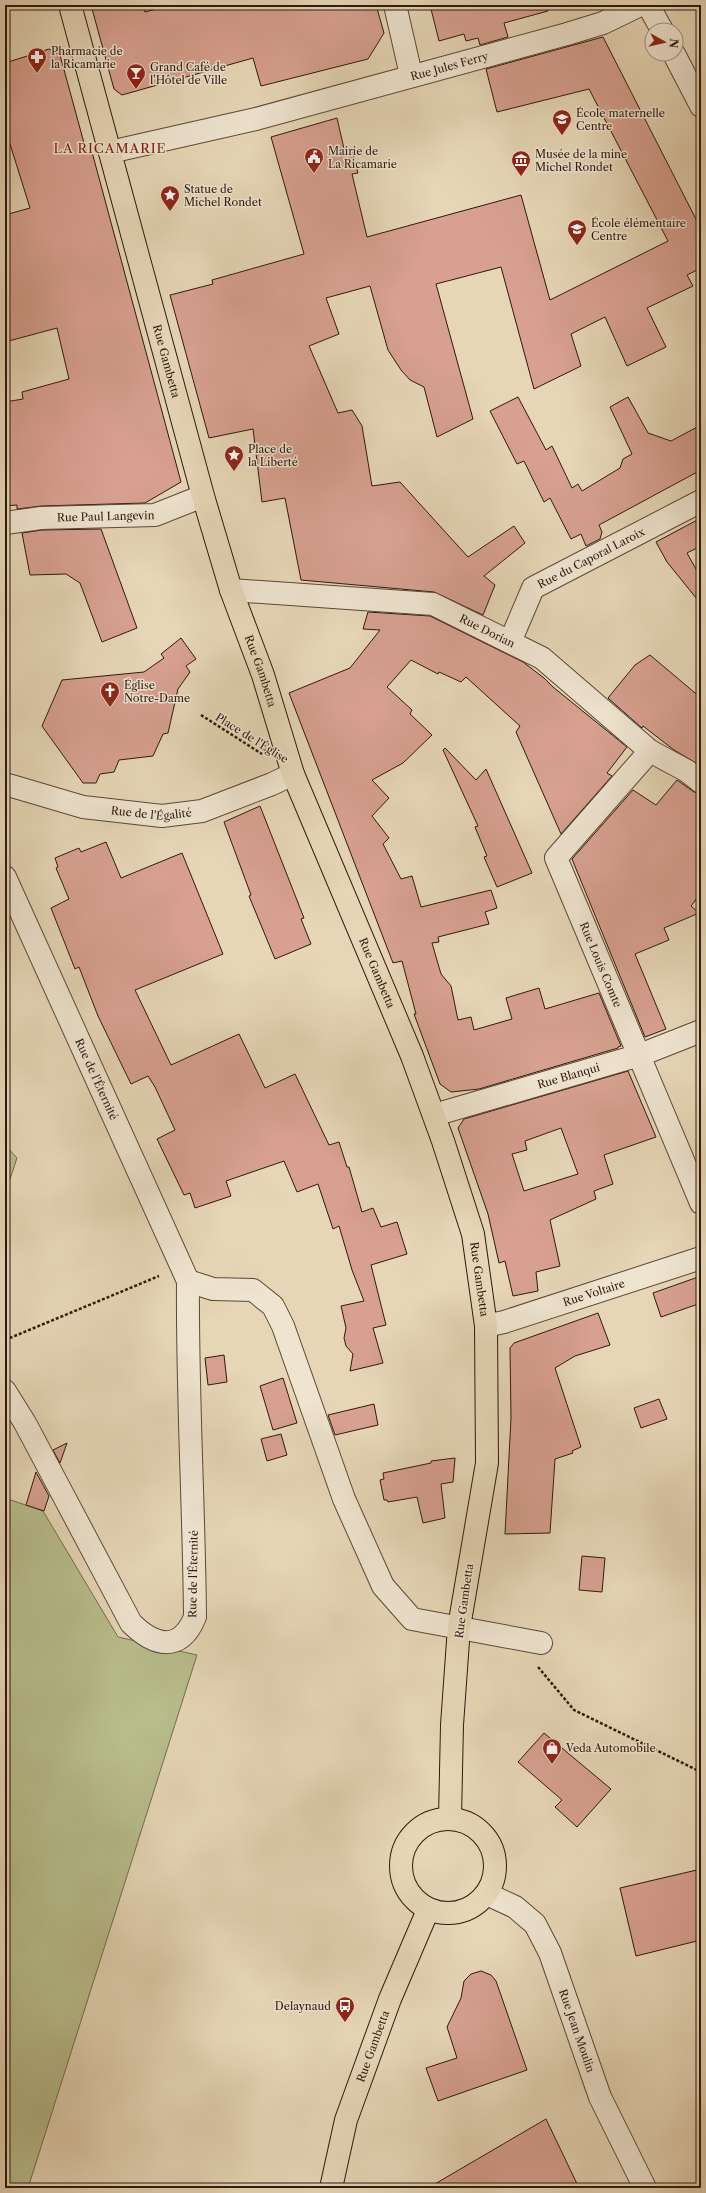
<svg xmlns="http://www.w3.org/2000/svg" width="706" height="2193" viewBox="0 0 706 2193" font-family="'Libre Caslon Text',serif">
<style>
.green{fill:#b8bd8c;stroke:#726b4d}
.building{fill:#d7a090;stroke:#2d190e;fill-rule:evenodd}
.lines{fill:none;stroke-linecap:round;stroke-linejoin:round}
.minor-casing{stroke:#5b4838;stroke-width:24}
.major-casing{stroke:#2d190e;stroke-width:24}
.path{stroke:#2d190e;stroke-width:2.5;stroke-dasharray:3 2;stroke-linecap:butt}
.minor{stroke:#efe4d0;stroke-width:22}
.major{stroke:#e6d6b6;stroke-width:22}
.labels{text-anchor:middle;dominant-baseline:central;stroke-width:3;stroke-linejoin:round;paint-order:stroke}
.poi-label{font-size:11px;fill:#2d190e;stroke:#efe4d0;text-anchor:start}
.street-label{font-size:11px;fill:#2d190e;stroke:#efe4d0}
.quarter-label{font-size:13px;letter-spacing:1px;fill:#7a1f14;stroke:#efe4d0}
</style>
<rect width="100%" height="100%" fill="#e6d6b6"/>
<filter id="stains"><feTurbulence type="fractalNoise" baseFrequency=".005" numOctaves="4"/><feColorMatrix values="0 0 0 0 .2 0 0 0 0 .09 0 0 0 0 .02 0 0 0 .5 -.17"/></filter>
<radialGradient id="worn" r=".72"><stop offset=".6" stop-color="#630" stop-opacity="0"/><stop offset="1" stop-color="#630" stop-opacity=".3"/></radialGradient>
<!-- green -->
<path class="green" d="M5,1145L17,1158L5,1194Z
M5,1498L43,1511L118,1637L197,1655L28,2188H5Z"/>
<!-- building -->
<path class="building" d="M91,5H143L145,12L172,5H376L384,33L368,59L261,86L253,58L122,95L114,89Z
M430,5H547L548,11L504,23L508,37L480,45L478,38L466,41L464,34L439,41Z
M603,37L701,229V268L687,275L693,286L647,308L666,347L627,366L605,317L571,334L581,366L534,389L501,267L436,284L473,419L437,437L424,387L410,380L401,370L388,350L370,286L326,298L339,334L309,346L338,413L352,410L362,426L372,486L400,482L468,557L514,526L525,543L484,576L495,585L483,615L434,592L301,580L285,498L262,502L253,429L209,438L170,295L213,284L212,280L304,254L271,137L337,118L345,153L352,151L358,173L352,174L367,237L521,195L550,300L668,241L589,89L497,112L486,69Z
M49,49L60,55L87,154L92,152L181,482L145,503L41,506L17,509V505L5,506V402L23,399L22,392L69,379L57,328L5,342V215L30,208L5,128V63Z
M518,397L546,450L552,446L572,488L578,484L582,491L620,468L623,459L632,454L610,407L628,397L648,433L671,441L701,425V470L599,525L602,532L600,539L586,546L581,534L571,539L550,498L544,502L524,461L517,464L490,411Z
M701,518V546L687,553L701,578V604L667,562L656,542Z
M101,529L137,628L102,642L80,583L66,574L30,575L22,533L42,530Z
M368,612L430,616L523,662L544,678L553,687L627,747L607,773L612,776L561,834L516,732L520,726L466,677L461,682L439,672L438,674L411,660L387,687L412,710L410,714L432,735L403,763L372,780L389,798L372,816L389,838L383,844L401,879L412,876L421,907L491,890L497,908L485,912L489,924L438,937L439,942L432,943L441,974L451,986L458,1020L471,1017L474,1030L512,1019L506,998L539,988L545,1009L599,993L621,1046L618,1047V1048L479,1089L451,1092L440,1084L414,1014H416L402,961L393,963L289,693L350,668L380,630L363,629Z
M181,638L196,659L186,666L190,672L178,689L168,733L163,734L153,756L119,760L114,772L100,774L96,783H83L42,726L62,680L144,672L164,658L161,654Z
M650,655L701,698V766L674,750L643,726L642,728L608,698L635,665Z
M445,748L476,780L486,769L532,873L497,887L484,857L487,856L475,827L478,826L443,750Z
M677,780L694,792L701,794V893L691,906L699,913L664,928L669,940L635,954L666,1029L645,1037L572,859L633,790L656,805Z
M260,806L304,918L301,919L311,944L275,959L249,896L251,895L224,822Z
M106,842L121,878L182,853L223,954L135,990L171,1065L239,1034L265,1088L295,1074L329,1145L339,1142L347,1167H349L362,1212L373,1208L381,1227L397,1222L407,1254L371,1265L386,1325L373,1328L383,1363L350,1371L353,1354L346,1346L344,1338L346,1328L341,1306L364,1301L352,1270L339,1226L333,1229L318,1184L297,1192L284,1161L226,1181L231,1196L195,1208L190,1193L184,1195L157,1139L175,1130L155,1087L148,1076L131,1084L98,1016L79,967L75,969L51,908L69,899L56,868L58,867L55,858L79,848L81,852Z
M628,1071L656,1137L604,1155L613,1184L594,1191L596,1199L550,1220L560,1266L536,1272L538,1291L513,1296L505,1261L499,1263L488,1214L458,1128L464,1119ZM561,1128L578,1174L524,1191L512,1154L527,1150L525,1141Z
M701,1276V1303L661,1317L653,1293Z
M598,1313L610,1345L575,1356L555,1368L581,1447L572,1451L573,1453L555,1459L550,1533L505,1534L511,1418L510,1348L514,1343Z
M224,1355L227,1382L208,1385L205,1358Z
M283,1378L297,1423L273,1430L260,1386Z
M659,1399L667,1419L641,1428L634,1408Z
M374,1404L378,1425L335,1435L328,1415Z
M281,1434L287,1455L267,1461L261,1439Z
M67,1443L60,1463L53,1450Z
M455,1458L453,1482L441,1484L445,1518L423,1523L417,1497L388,1502L387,1500H384L380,1480L384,1479L383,1473L431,1463V1461Z
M36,1472L49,1496L44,1511L26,1505Z
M582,1556L605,1558L602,1592L579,1590Z
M544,1733L611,1789L577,1827L555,1807L562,1800L518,1762Z
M701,1869V1940L636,1956L620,1888Z
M481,1971L491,1975L496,1981L527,2070L438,2101L426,2068L457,2058L447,2027L461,1998L464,1981L471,1974Z
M546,2119L579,2188H428Z"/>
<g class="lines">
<defs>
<g id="minor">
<path d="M395,5L411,75"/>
<path d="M648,5L662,30"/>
<path d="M674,54L701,106"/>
<path id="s1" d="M110,152L256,119L567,34L603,23L640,5"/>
<path id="s2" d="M5,523L41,518L155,515L203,496"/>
<path id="s3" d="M231,590L433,604L542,658L650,751L687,771L701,782"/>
<path id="s4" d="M510,642L533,588L701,501"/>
<path id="s5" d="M650,751L556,858L701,1203"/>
<path id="s6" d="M5,784L83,807L162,816L202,811L272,784L293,774"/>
<path id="s7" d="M5,877L188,1281L213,1289L253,1290L273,1306L283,1326L344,1499L383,1586L412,1619L541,1643"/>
<path id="s8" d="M434,1115L640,1055L701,1031"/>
<path id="s9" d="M486,1326L504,1322L701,1258"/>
<path d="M5,1391L25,1423L131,1623C154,1646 180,1653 195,1617C194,1505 187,1393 188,1281"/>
<path id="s10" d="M487,1894L515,1907L535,1924L550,1953L600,2097L645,2188"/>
</g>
<g id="major">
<path id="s11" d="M70,5L203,496L231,590L263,675L293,774L412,1056L443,1141L473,1234L486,1326L487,1463L459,1627L452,1725L450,1818"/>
<circle cx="448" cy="1866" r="47"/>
<path id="s12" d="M331,2188L346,2120L390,1999L428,1910"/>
</g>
</defs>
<!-- minor casing -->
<use href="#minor" class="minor-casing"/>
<!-- major casing -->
<use href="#major" class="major-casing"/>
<!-- path -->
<path class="path" d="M201,715L262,754
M5,1340L159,1276
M538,1667L574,1710L701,1772"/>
<!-- minor -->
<use href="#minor" class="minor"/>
<!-- major -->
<use href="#major" class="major"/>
</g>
<!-- icons -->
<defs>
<symbol id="pharmacy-pin" viewBox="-11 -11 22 30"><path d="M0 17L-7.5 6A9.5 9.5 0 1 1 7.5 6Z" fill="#8f2418" stroke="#efe4d0"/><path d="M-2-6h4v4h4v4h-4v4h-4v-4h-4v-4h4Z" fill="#fff"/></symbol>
<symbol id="bar-pin" viewBox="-11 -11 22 30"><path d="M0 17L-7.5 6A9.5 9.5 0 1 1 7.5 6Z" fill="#8f2418" stroke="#efe4d0"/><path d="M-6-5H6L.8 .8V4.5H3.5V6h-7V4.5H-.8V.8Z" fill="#fff"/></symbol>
<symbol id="school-pin" viewBox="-11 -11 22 30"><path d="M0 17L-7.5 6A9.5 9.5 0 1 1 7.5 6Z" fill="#8f2418" stroke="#efe4d0"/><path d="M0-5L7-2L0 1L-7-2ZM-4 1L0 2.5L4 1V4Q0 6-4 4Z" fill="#fff"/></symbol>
<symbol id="civic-pin" viewBox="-11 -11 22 30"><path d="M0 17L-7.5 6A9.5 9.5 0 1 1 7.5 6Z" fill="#8f2418" stroke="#efe4d0"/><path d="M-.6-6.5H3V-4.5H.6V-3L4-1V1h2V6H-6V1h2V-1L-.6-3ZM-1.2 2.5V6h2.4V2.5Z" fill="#fff"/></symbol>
<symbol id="museum-pin" viewBox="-11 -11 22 30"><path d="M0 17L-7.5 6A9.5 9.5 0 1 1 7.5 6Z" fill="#8f2418" stroke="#efe4d0"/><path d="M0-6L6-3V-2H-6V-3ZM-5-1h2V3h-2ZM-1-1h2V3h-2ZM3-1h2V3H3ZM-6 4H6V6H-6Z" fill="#fff"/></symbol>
<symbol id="sight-pin" viewBox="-11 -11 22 30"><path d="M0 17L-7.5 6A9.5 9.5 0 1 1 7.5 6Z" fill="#8f2418" stroke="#efe4d0"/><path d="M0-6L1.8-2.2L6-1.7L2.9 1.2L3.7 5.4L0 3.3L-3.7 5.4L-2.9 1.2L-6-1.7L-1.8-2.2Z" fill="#fff"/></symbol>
<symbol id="church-pin" viewBox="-11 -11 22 30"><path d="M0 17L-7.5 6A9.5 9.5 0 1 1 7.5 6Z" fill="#8f2418" stroke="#efe4d0"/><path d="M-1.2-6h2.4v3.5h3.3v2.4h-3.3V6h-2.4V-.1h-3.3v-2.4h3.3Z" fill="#fff"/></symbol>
<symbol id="shop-pin" viewBox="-11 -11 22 30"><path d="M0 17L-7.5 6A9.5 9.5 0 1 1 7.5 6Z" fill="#8f2418" stroke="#efe4d0"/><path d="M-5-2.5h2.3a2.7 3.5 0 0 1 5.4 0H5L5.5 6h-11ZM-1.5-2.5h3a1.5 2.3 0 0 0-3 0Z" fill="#fff"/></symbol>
<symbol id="bus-pin" viewBox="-11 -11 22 30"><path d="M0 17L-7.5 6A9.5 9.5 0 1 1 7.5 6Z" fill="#8f2418" stroke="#efe4d0"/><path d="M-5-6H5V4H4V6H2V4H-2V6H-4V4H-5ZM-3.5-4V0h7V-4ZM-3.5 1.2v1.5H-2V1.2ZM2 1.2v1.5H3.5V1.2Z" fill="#fff"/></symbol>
</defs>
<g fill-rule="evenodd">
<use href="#pharmacy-pin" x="26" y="46" width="22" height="30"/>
<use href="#bar-pin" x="125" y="62" width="22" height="30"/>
<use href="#school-pin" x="551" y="108" width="22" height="30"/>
<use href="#civic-pin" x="303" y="146" width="22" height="30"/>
<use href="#museum-pin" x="510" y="149" width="22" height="30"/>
<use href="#sight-pin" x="159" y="184" width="22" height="30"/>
<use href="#school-pin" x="566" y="218" width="22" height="30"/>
<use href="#sight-pin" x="223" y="444" width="22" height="30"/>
<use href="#church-pin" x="99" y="680" width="22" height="30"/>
<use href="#shop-pin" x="541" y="1737" width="22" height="30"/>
<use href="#bus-pin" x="334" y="1995" width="22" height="30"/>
</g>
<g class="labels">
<!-- poi labels -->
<g class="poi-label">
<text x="51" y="51">Pharmacie de<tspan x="51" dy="13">la Ricamarie</tspan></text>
<text x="150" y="67">Grand Café de<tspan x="150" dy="13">l'Hôtel de Ville</tspan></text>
<text x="576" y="113">École maternelle<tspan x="576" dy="13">Centre</tspan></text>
<text x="328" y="151">Mairie de<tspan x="328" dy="13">La Ricamarie</tspan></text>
<text x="535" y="154">Musée de la mine<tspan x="535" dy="13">Michel Rondet</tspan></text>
<text x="184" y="189">Statue de<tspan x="184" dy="13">Michel Rondet</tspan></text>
<text x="591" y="223">École élémentaire<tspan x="591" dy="13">Centre</tspan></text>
<text x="248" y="449">Place de<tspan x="248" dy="13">la Liberté</tspan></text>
<text x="124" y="685">Église<tspan x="124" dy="13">Notre-Dame</tspan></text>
<text x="566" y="1748">Veda Automobile</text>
<text x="331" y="2006" text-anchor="end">Delaynaud</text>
</g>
<!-- street labels -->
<g class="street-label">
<text stroke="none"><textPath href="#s1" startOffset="350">Rue Jules Ferry</textPath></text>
<text stroke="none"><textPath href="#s11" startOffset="369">Rue Gambetta</textPath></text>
<text stroke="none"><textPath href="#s2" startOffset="101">Rue Paul Langevin</textPath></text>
<text stroke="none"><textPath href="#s4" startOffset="124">Rue du Caporal Laroix</textPath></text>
<text stroke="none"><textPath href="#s3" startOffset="263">Rue Dorian</textPath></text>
<text stroke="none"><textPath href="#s11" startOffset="693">Rue Gambetta</textPath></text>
<text transform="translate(252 738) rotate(32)">Place de l'Église</text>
<text stroke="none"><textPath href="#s6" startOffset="150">Rue de l'Égalité</textPath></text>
<text stroke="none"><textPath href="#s5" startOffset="258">Rue Louis Comte</textPath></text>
<text stroke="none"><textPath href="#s11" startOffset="1017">Rue Gambetta</textPath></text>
<text stroke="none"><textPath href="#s8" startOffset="140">Rue Blanqui</textPath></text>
<text stroke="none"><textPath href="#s7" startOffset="222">Rue de l'Éternité</textPath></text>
<text stroke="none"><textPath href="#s11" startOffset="1341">Rue Gambetta</textPath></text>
<text stroke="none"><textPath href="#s9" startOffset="113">Rue Voltaire</textPath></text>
<text transform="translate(193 1574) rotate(-89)">Rue de l'Éternité</text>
<text transform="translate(464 1601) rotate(-82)">Rue Gambetta</text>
<text stroke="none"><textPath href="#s10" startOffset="172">Rue Jean Moulin</textPath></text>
<text stroke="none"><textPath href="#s12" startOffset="148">Rue Gambetta</textPath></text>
</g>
<!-- quarter labels -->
<g class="quarter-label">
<text x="110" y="148">LA RICAMARIE</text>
</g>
</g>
<!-- margin -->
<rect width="706" height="2193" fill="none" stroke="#e6d6b6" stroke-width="20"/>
<rect x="6" y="6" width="694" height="2181" fill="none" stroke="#2d190e" stroke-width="2"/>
<rect x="10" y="10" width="686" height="2173" fill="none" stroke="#2d190e"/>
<!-- north arrow -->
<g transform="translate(664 42) rotate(98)"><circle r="19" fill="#efe4d0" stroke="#a19382"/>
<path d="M0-3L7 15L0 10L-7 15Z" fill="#8f2418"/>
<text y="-6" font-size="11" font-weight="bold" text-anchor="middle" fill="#2d190e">N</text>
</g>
<rect width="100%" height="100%" filter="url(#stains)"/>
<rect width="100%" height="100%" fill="url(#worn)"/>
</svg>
